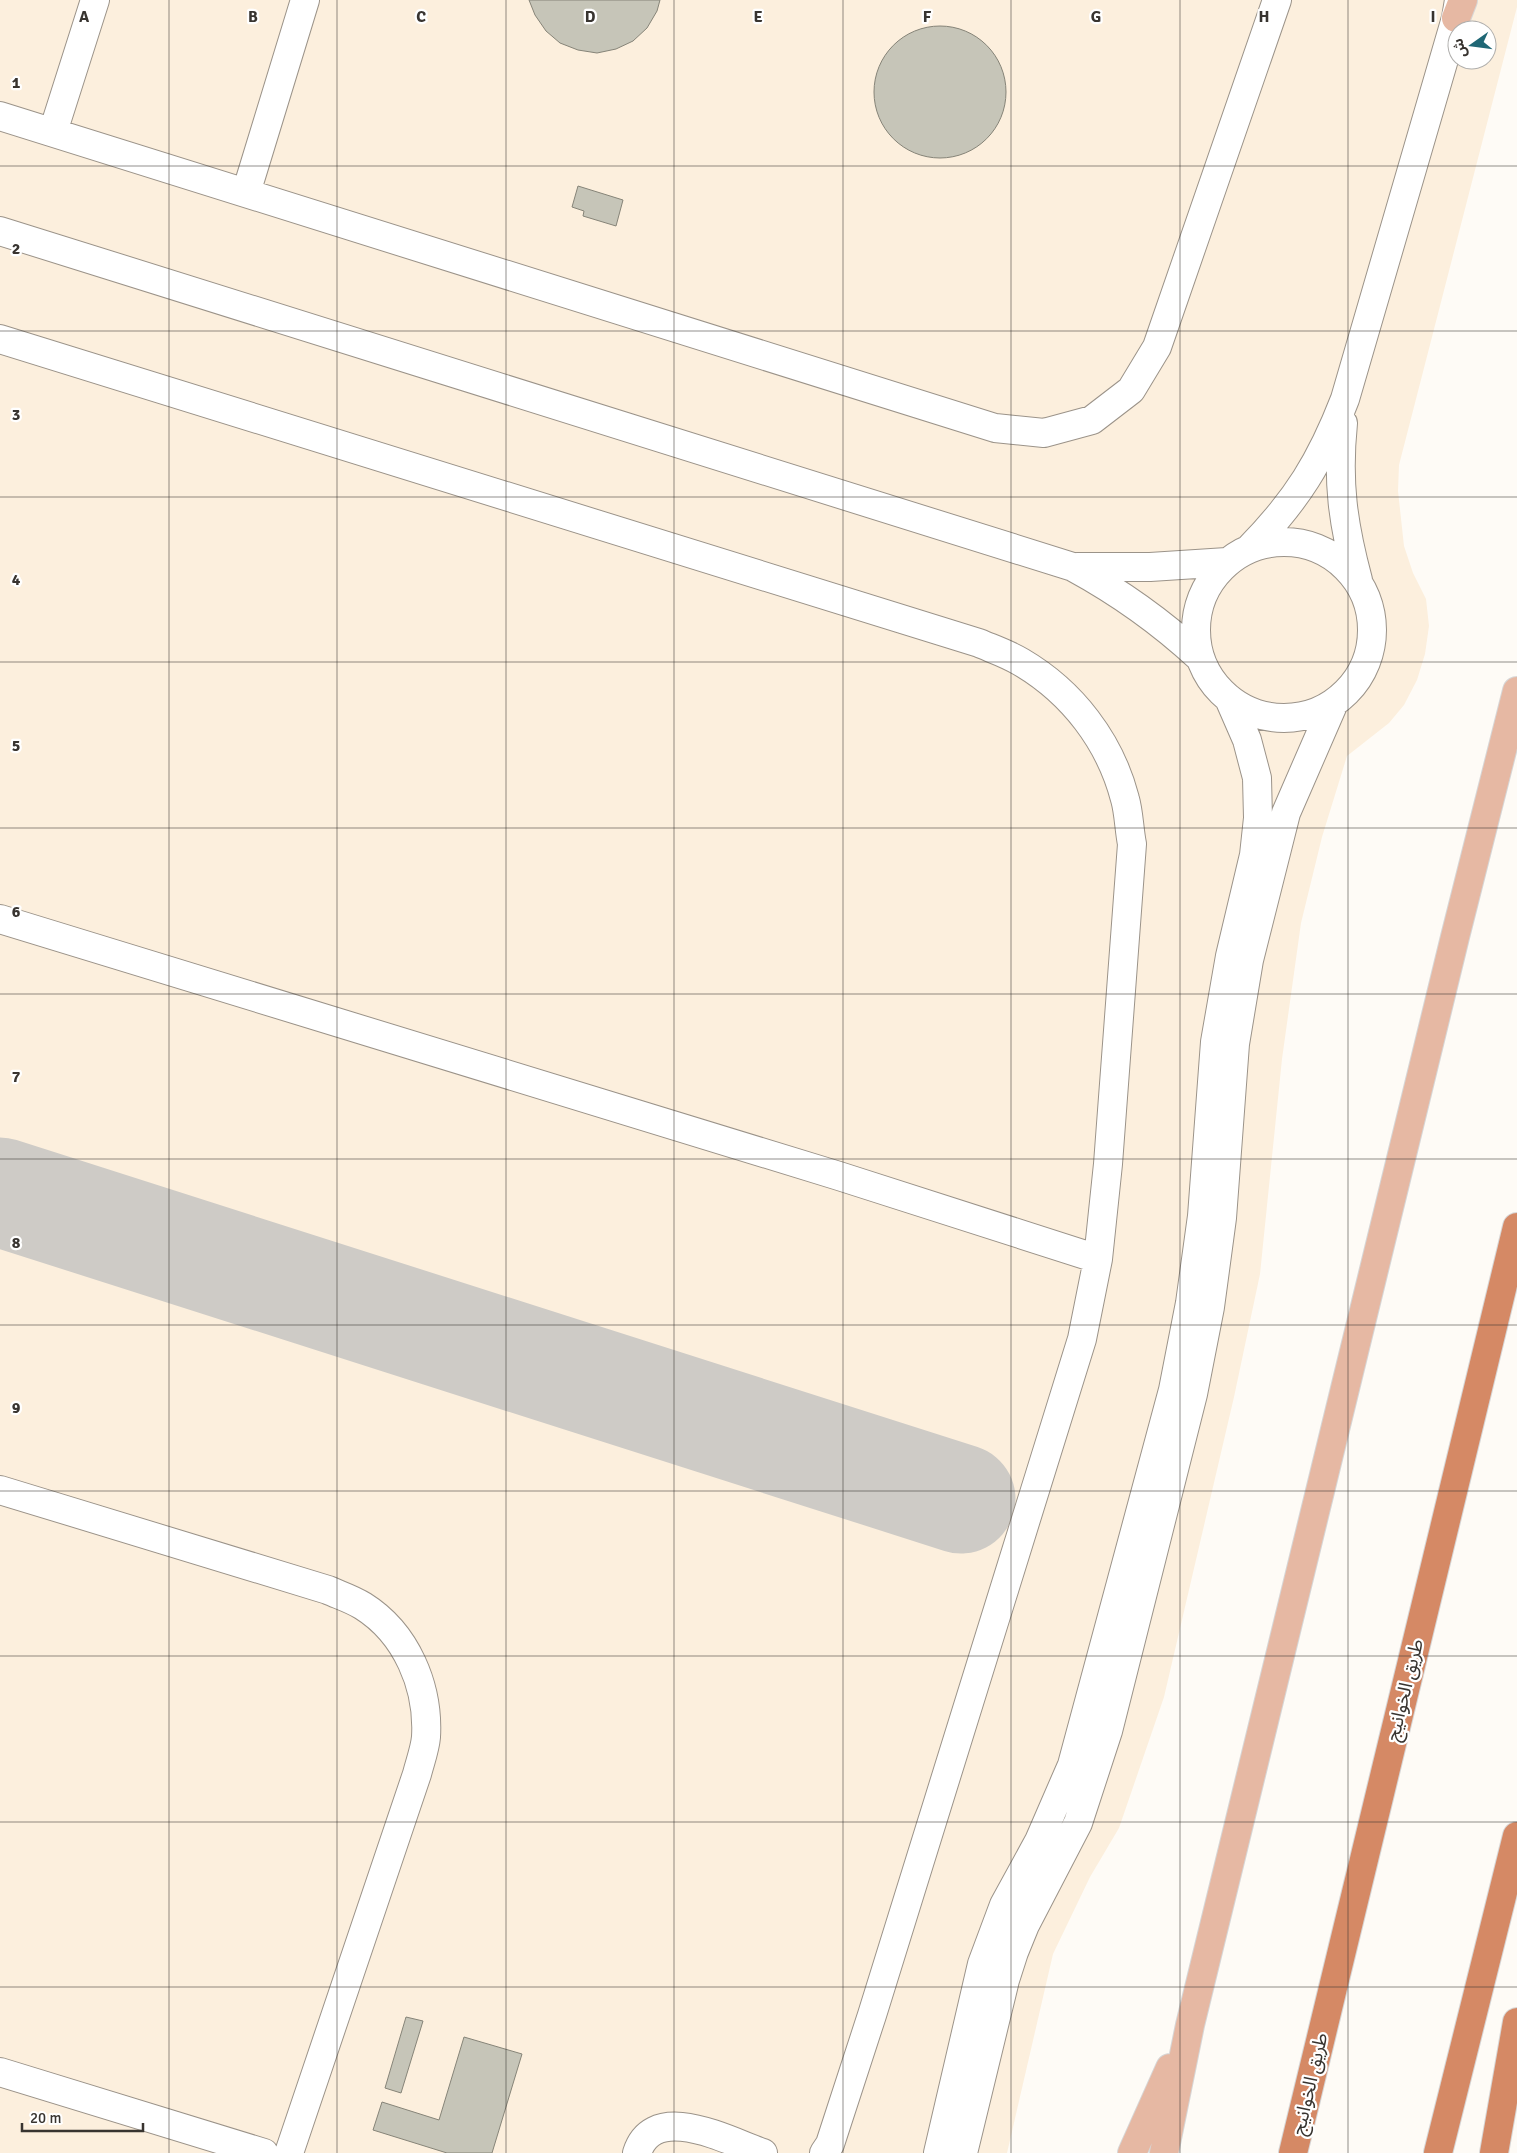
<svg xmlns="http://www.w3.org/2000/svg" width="1517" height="2153" viewBox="0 0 1517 2153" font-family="Signika,'Noto Sans Arabic',sans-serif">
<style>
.built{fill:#fcefdd;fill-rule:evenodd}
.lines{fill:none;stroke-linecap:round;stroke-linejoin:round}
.taxiway{stroke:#cecbc6;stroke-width:109}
.building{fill:#c6c5b8;stroke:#868478}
.minor-casing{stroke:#9b9389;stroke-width:30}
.major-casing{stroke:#d7d6d6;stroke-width:30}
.highway-casing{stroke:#d7d6d6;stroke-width:30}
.minor{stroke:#fff;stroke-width:28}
.major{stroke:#e6b8a3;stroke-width:28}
.highway{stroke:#d58965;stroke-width:28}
.grid{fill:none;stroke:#383430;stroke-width:1;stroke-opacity:0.55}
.labels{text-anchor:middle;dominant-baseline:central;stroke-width:4.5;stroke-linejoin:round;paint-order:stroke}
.street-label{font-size:19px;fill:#383430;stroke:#fff}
.grid-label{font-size:16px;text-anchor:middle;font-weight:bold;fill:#383430;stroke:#fff;stroke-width:4.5;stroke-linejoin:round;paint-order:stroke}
</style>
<rect width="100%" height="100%" fill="#fefbf6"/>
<!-- built -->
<path class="built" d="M0,0H1517V7L1399,465L1398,491L1404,546L1413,573L1426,599L1429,626L1425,654L1417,680L1404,705L1389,723L1347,756L1322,837L1301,923L1282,1059L1260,1274L1234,1397L1164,1697L1119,1828L1090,1877L1053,1954L1007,2153H0ZM1457,30H1487V60H1457Z"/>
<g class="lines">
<!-- taxiway -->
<path class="taxiway" d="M0,1192L961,1499"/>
</g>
<!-- building -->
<path class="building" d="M529,0H660L657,11L647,28L633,41L616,49L597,53L578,50L560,43L546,31L535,15Z
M874 92a66 66 0 1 1 132 0a66 66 0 1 1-132 0Z
M578,186L623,200L616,226L583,216L584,211L572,207Z
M406,2017L423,2021L401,2093L385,2088Z
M464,2037L522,2054L492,2153H447L373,2130L382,2102L439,2120Z"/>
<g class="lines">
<defs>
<path id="minor" d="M0,116L995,428L1044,433L1092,420L1131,390L1157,347L1277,0
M53,132L95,0
M246,193L305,0
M0,231L1073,567C1119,592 1160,621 1199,657
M0,339L979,643C993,649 1008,654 1021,662C1072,692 1110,741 1125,799C1129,813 1129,829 1132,844L1108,1164L1098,1259L1082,1339L872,2015L830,2144L824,2153
M1343,423C1337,482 1343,524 1358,580
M1196 630a88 88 0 1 1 176 0a88 88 0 1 1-176 0Z
M1250,548C1297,500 1321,461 1345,399L1456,18L1459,0
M1077,567H1150L1227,562
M0,919L839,1176L1098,1259
M0,1490L328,1590C339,1595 352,1599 363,1606C406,1633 429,1686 426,1737C425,1749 420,1762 417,1774L289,2153
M0,2072L264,2153
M637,2153C654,2100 728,2141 763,2153
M938,2153L982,1964L1004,1905L1039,1841L1072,1765L1173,1390L1190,1303L1202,1216L1215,1042L1230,956L1254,855L1258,818L1257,778L1247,740L1230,701
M963,2153L1005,1980L1014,1952L1025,1925L1078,1823L1108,1731L1193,1394L1210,1307L1222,1218L1235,1044L1249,960L1286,813L1333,705"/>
<path id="major" d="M1456,18L1463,0
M1132,2153L1170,2068
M1164,2153L1190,2025L1455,937L1517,691"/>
<path id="highway" d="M1293,2153L1517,1227
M1438,2153L1517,1836
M1494,2153L1517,2022"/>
</defs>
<!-- minor casing -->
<use href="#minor" class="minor-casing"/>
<!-- major casing -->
<use href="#major" class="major-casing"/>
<!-- highway casing -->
<use href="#highway" class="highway-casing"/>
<!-- minor -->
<use href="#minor" class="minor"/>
<!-- major -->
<use href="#major" class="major"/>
<!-- highway -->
<use href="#highway" class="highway"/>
</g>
<!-- grid -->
<path class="grid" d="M169,0V2153M337,0V2153M506,0V2153M674,0V2153M843,0V2153M1011,0V2153M1180,0V2153M1348,0V2153M0,166H1517M0,331H1517M0,497H1517M0,662H1517M0,828H1517M0,994H1517M0,1159H1517M0,1325H1517M0,1491H1517M0,1656H1517M0,1822H1517M0,1987H1517"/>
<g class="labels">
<!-- street labels -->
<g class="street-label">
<text transform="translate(1405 1690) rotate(-76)">طريق الخوانيج</text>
<text transform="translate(1310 2084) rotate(-77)">طريق الخوانيج</text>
</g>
</g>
<g class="grid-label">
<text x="84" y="22">A</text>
<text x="253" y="22">B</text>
<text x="421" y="22">C</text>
<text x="590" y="22">D</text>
<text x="758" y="22">E</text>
<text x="927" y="22">F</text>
<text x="1096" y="22">G</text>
<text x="1264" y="22">H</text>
<text x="1433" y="22">I</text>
<text x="16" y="88">1</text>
<text x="16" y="254">2</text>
<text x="16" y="420">3</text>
<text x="16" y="585">4</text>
<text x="16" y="751">5</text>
<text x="16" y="917">6</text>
<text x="16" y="1082">7</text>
<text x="16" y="1248">8</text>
<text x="16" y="1413">9</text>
</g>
<!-- north arrow -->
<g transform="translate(1472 45) rotate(256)"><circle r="24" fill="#ffffff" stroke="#afaeac"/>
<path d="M0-4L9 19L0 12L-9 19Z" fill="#1f6775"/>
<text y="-8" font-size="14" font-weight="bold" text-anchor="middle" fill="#383430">ش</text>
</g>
<!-- scale -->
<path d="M22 2123v8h121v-8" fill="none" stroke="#383430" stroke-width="2.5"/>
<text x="30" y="2123" font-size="15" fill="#383430" stroke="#ffffff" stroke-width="4" paint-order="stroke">20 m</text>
</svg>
